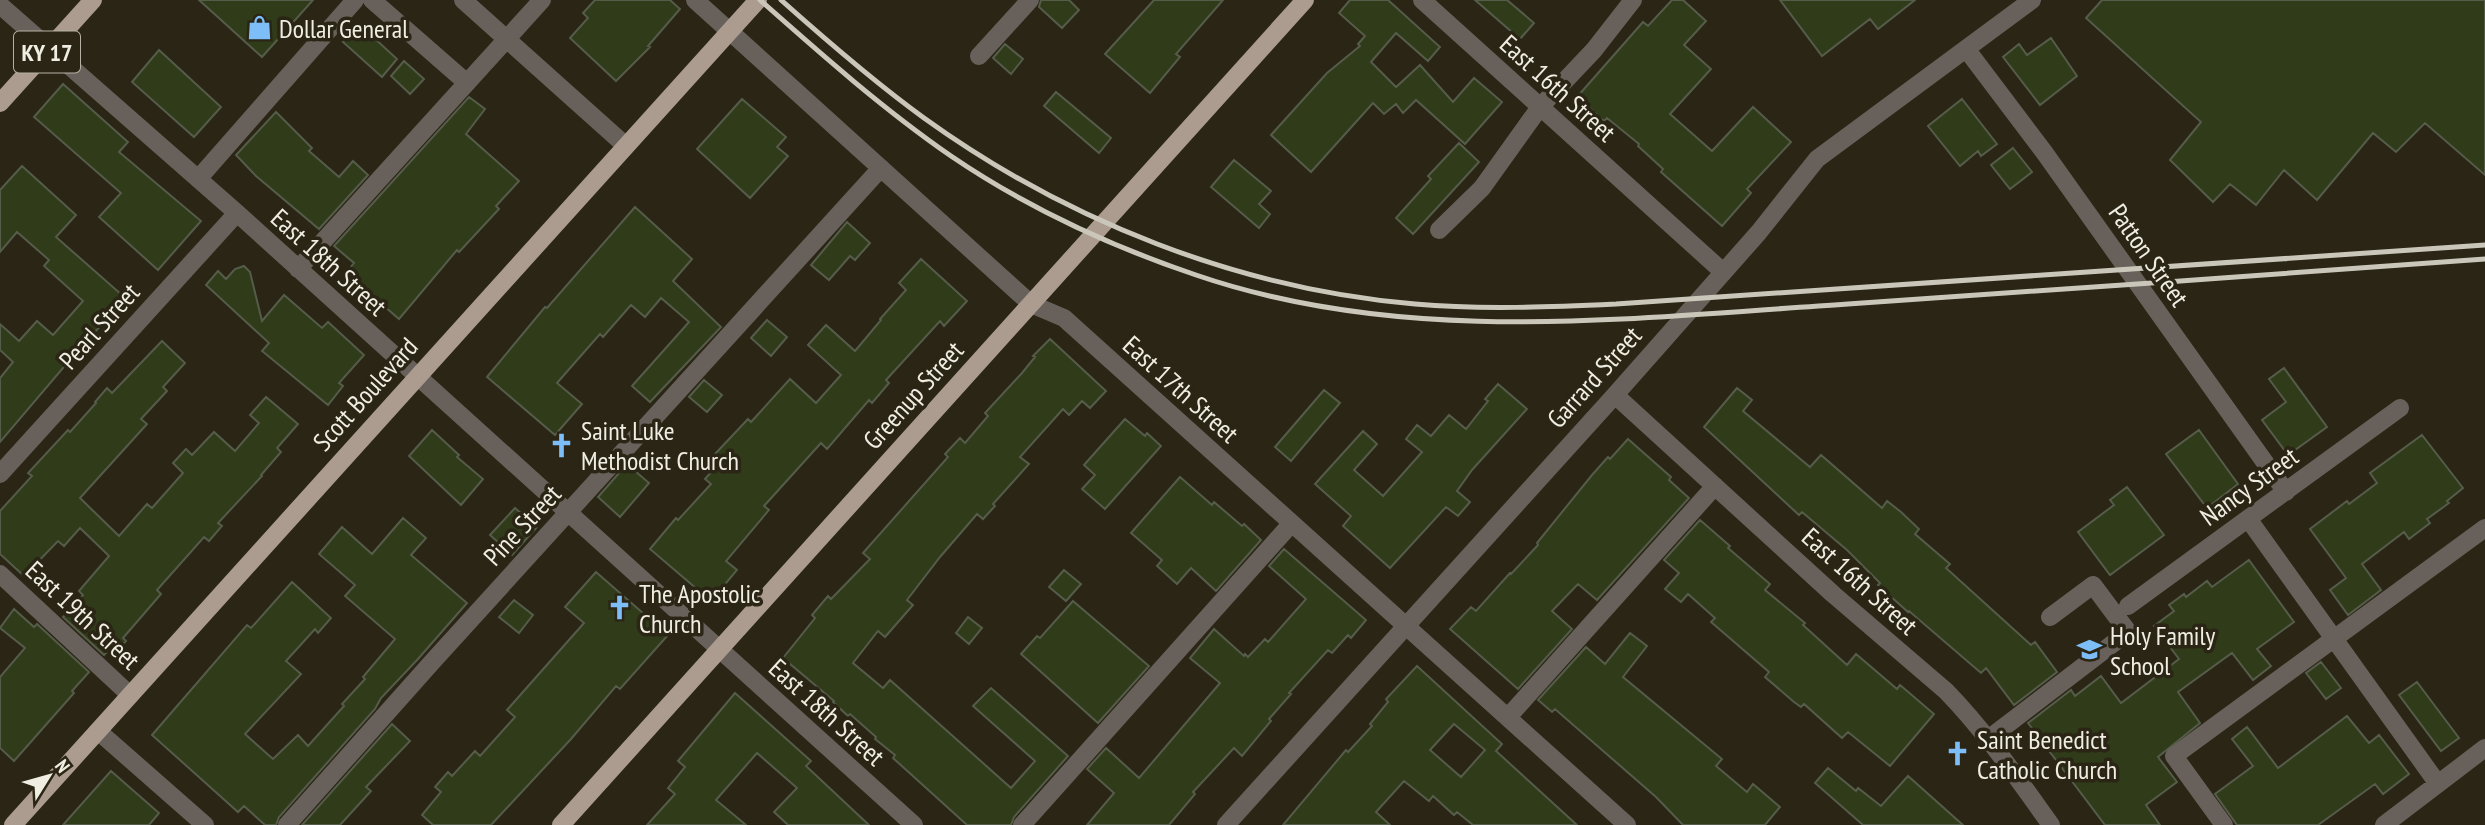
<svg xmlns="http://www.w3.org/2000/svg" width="2485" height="825" viewBox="0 0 2485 825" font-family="'PT Sans Narrow',sans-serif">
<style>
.building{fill:#303b1a;stroke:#555c4a;stroke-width:2;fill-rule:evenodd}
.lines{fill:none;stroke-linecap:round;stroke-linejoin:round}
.minor{stroke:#68615b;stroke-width:18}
.major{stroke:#ab9c8f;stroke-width:18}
.rail{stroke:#cac7ba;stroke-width:5}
.labels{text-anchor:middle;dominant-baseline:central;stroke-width:7;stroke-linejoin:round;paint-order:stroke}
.shield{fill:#2a2514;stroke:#b5b1a4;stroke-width:2}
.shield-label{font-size:24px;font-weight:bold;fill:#f0ede2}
.poi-label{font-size:26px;fill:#f0ede2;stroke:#2a2514;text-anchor:start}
.street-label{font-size:26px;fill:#f0ede2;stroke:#2a2514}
</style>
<rect width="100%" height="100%" fill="#2a2514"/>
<!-- building -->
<path class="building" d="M199,0H313L262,57Z
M595,0H670L680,9L648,46L650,47L616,81L570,38L588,18L583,13Z
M1041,0H1069L1079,10L1062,28L1039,7Z
M1154,0H1223L1176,54L1180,57L1150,93L1105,54Z
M1350,0H1388L1440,47L1428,61L1396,33L1371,62L1396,87L1420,65L1453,102L1474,78L1502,102L1465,144L1416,100L1403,113L1396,104L1384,114L1373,103L1311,172L1271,135L1327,73L1360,46L1358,44L1365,36L1339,13Z
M1475,0H1507L1534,23L1520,39Z
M1672,0H1683L1706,21L1684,45L1711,69L1670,114L1712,151L1753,107L1791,142L1747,189L1751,193L1722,226L1661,172L1663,169L1638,146L1639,144L1607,118L1604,121L1577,97L1643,22L1648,26Z
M1780,0H1915L1878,29L1870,19L1822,56Z
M2102,0H2485V175L2425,123L2396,152L2373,133L2317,200L2284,170L2256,205L2230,184L2213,202L2170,160L2201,122L2086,18Z
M359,24L397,59L382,77L343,42Z
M2051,38L2077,76L2040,105L2003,57L2019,44L2027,55Z
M1005,44L1023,59L1011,74L993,58Z
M159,50L221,107L194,137L132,82Z
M404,61L424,79L410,94L391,76Z
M63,84L128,142L119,152L201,221L158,270L99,217L121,193L34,117Z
M1056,92L1111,138L1099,153L1044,106Z
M469,97L485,109L466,134L519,181L496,206L499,209L459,252L457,250L399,319L346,273L354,263L334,246Z
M742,99L786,137L777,147L788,156L750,198L697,149Z
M1962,99L1997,144L1981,156L1978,151L1960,166L1928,126Z
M276,112L312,148L309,151L339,177L353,161L368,175L319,229L256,176L236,155Z
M1459,143L1479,162L1413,234L1396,218L1431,179L1428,176Z
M2013,148L2032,172L2010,189L1991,165Z
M1234,160L1271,191L1259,204L1270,214L1259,228L1211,187Z
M22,166L76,215L56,237L130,302L110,325L105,321L80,348L0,442V378L13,362L0,350V324L19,341L37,321L53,335L83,301L44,266L49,260L17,232L0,252V190Z
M635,207L692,259L673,281L721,327L650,402L632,386L689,322L661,298L645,317L631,305L603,337L600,334L557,383L582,404L555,435L487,377L545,307L547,308Z
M847,222L870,243L855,260L850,256L829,280L811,265Z
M921,259L967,301L944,326L940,321L886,380L889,383L872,403L869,400L827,449L821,443L764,506L769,510L726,561L737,570L711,601L650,549L676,518L678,520L711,484L705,479L722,460L715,454L748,419L751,422L790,379L816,403L841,375L808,345L826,325L855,351L881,320L880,319L906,290L899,283Z
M244,266L250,272L262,321L284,295L322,328L328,322L364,355L339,383L343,386L328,405L262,351L269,343L206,285L218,271L226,279L235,269Z
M767,320L787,337L771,356L751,338Z
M1050,339L1106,391L1090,408L1082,401L1069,415L1063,409L1020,457L1029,464L993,504L995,506L983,519L977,514L940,557L907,600L913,605L885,637L878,631L853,663L883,688L890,680L1011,788L1035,761L973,706L991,688L1068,756L1014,817L1011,825H967L893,758L895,755L875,739L876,737L850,714L848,716L833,702L834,701L783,658L815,618L812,615L828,596L831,599L870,559L863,553L948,457L945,454L960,438L965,443L988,416L985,413L1022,373L1035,357L1033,356Z
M162,341L185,363L163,387L167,391L141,419L147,424L80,498L119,536L147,504L152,508L183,473L173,463L186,449L192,455L214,432L235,451L259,423L250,415L266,397L298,424L277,448L281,452L261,475L262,476L218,523L222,526L209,541L204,537L157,590L161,594L123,638L126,641L113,656L108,651L104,655L63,617L83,595L79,591L109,556L80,528L64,546L58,541L24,576L0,554V511L32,476L28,473L68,430L70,432L96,403L95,402L107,388L112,393Z
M2284,368L2327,427L2288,455L2262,420L2286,402L2269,379Z
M704,380L722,395L707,412L689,397Z
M1498,384L1527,409L1472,470L1457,491L1470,502L1458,516L1446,507L1390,568L1343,526L1351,516L1315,484L1363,431L1377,444L1354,470L1383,496L1422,452L1406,439L1417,425L1431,436L1449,415L1466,429L1488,401L1485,399Z
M1737,388L1752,400L1743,411L1810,467L1821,455L1882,508L1887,501L1901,512L1919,529L1915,534L1950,564L1946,568L2031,645L2035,642L2057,672L2014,705L1986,668L1981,673L1909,611L1908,612L1878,585L1880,583L1847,550L1802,512L1799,515L1704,427Z
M1324,390L1340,403L1291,461L1275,447Z
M1125,419L1145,436L1147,433L1161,446L1105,509L1082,489L1095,475L1084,465Z
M432,430L459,455L457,457L483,479L461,505L409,456Z
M2199,430L2238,484L2207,508L2166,454Z
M2422,435L2463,488L2447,501L2449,503L2427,519L2430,523L2409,539L2404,532L2362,564L2381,590L2348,615L2330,590L2346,578L2310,529L2347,501L2349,504L2377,483L2370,473Z
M1628,439L1671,477L1669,480L1689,498L1597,600L1578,584L1552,611L1572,629L1518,689L1450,629L1471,607L1476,611L1510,573L1511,574L1538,545L1537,543L1592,475L1608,457L1610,459Z
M627,464L649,483L620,517L598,497Z
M1180,477L1212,505L1214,502L1242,526L1244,524L1261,540L1216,591L1191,568L1177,584L1157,566L1162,560L1131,533Z
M2127,487L2164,535L2110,575L2078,532L2114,505L2110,500Z
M515,508L537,527L512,555L490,535Z
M403,518L426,538L411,555L467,603L418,659L381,698L375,709L279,817L276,825H265L244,806L238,812L152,735L247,625L251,628L292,582L331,618L318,633L315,629L286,661L301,674L245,734L273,759L298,735L308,746L344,706L342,704L365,679L363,677L395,639L345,596L355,585L319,554L342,527L372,554Z
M1700,520L1730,546L1728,548L1770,584L1765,590L1805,623L1803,625L1847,665L1856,654L1897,689L1900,685L1934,714L1890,766L1848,732L1842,738L1804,704L1801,707L1794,702L1765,677L1769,672L1711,622L1715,618L1688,594L1681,602L1665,589L1679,573L1664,560Z
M1284,549L1366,620L1351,638L1348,635L1332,653L1328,650L1289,693L1291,694L1269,719L1271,721L1242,756L1234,748L1193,792L1195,794L1169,825H1087L1114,793L1087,769L1106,748L1139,778L1220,683L1190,658L1214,629L1244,656L1245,654L1248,657L1265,639L1268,642L1306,599L1269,566Z
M2249,560L2294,622L2257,649L2271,666L2253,680L2232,653L2178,692L2200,723L2158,757L2177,782L2146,805L2160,825H2105L2028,723L2071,690L2075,696L2101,676L2121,703L2179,659L2154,626L2174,611L2169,605L2184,594L2186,597L2207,581L2212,587Z
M1064,570L1081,584L1066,601L1049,587Z
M596,572L668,635L620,689L616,686L571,739L491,825H433L422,815L441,792L435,787L448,772L452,776L475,751L480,756L515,717L507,710L584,623L565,607Z
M514,600L533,615L519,633L499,617Z
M1073,601L1149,666L1098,723L1021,654L1037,636L1040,638Z
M14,609L34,627L37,624L89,672L72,691L74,693L14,761L0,748V677L25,648L0,628Z
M968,617L982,628L969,644L956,633Z
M1630,633L1647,646L1623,677L1722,759L1716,766L1747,792L1753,784L1780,807L1765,825H1683L1656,797L1555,709L1552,712L1538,700L1586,647L1605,664Z
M2321,662L2341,688L2326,699L2306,673Z
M1417,666L1502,744L1496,751L1577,825H1473L1457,812L1454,815L1433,796L1429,801L1404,781L1376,812L1390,825H1283L1346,750L1348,752L1372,726L1370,724L1388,702L1386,699ZM1454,724L1485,750L1461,777L1430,750Z
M2417,682L2459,738L2441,751L2399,695Z
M735,693L811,761L806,766L869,825H788L774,812L797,788L757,753L716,800L746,825H647L675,794L668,788L685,767L678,761Z
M2347,716L2369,743L2379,735L2409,774L2383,794L2375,784L2318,825H2237L2215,794L2253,766L2232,739L2247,727L2278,768Z
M392,724L410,741L366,787L371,791L340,825H302Z
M1828,768L1856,791L1858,788L1881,806L1908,776L1963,825H1863L1815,783Z
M111,771L159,813L149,825H63Z"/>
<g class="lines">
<!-- minor -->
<path class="minor" d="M372,0L467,83
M463,0L626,146
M695,0L1031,304L1064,318L1627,825
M1422,0L1722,271
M0,5L237,213L914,825
M1967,50L2044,152L2286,492
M979,56L1030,0
M198,179L355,0
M1439,230L1482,188L1540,107L1594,50L1633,0
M298,269L542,0
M1615,395L1834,595L1946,691C1985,731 2018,779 2051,825
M0,474L237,213
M2249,520L2438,784
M0,574L130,695
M2128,606L2400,408
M1508,717L1715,486
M98,731L205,825
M1987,740L2128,632L2093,585L2050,617
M287,825L433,661L881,168
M1022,825L1291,524
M1226,825L1615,395L1759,232L1817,159L2032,0
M2224,825L2174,756L2485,528
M2384,825L2485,748"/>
<!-- major -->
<path class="major" d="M0,103L93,0
M13,825L758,0
M561,825L1305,0"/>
<!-- rail -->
<path class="rail" d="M760,0C821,54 883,109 951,156C1026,207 1110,246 1196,275C1406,347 1631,318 1848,304C2060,290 2273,274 2485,259
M781,0C827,41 874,82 924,118C1067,221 1239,289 1415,304C1482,310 1549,307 1616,304L2485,245"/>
</g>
<!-- icons -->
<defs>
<symbol id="shop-bare" viewBox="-9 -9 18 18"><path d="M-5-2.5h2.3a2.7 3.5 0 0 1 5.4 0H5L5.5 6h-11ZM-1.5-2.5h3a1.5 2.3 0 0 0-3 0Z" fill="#7dbef9" stroke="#2a2514" stroke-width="2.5" paint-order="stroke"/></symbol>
<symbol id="church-bare" viewBox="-9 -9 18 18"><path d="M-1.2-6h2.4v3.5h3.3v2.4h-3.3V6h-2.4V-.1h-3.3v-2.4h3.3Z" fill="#7dbef9" stroke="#2a2514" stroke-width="2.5" paint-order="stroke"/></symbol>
<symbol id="school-bare" viewBox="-9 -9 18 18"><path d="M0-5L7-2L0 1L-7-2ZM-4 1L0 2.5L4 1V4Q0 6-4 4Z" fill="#7dbef9" stroke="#2a2514" stroke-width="2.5" paint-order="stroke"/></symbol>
</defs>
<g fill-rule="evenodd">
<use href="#shop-bare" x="242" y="10" width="35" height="35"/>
<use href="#church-bare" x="544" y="428" width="35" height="35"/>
<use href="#church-bare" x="602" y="590" width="35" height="35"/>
<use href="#school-bare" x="2072" y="632" width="35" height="35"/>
<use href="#church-bare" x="1940" y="736" width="35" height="35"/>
</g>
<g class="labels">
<!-- shield labels -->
<rect class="shield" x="14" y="31.5" width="66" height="41" rx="5"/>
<g class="shield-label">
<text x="47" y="52">KY 17</text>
</g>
<!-- poi labels -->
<g class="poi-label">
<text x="279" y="28">Dollar General</text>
<text x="581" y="430">Saint Luke<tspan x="581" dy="30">Methodist Church</tspan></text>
<text x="639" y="593">The Apostolic<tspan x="639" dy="30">Church</tspan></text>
<text x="2110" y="635">Holy Family<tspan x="2110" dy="30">School</tspan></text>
<text x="1977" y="739">Saint Benedict<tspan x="1977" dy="30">Catholic Church</tspan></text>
</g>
<!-- street labels -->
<g class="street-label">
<text transform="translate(1558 88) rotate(42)">East 16th Street</text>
<text transform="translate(2149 255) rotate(55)">Patton Street</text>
<text transform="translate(329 262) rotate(42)">East 18th Street</text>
<text transform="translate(99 326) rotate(-48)">Pearl Street</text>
<text transform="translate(1594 377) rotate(-48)">Garrard Street</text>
<text transform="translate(1181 389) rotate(42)">East 17th Street</text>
<text transform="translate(365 394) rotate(-48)">Scott Boulevard</text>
<text transform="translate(913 395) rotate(-48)">Greenup Street</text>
<text transform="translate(2249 486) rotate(-36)">Nancy Street</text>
<text transform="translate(522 525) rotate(-47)">Pine Street</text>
<text transform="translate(1860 581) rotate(42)">East 16th Street</text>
<text transform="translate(83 615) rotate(43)">East 19th Street</text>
<text transform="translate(827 712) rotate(42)">East 18th Street</text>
</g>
</g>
<!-- north arrow -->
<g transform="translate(49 776) rotate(53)" stroke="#2a2514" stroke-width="5" paint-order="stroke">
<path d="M0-5L12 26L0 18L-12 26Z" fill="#f0ede2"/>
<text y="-10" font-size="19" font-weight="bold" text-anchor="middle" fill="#f0ede2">N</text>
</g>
</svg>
